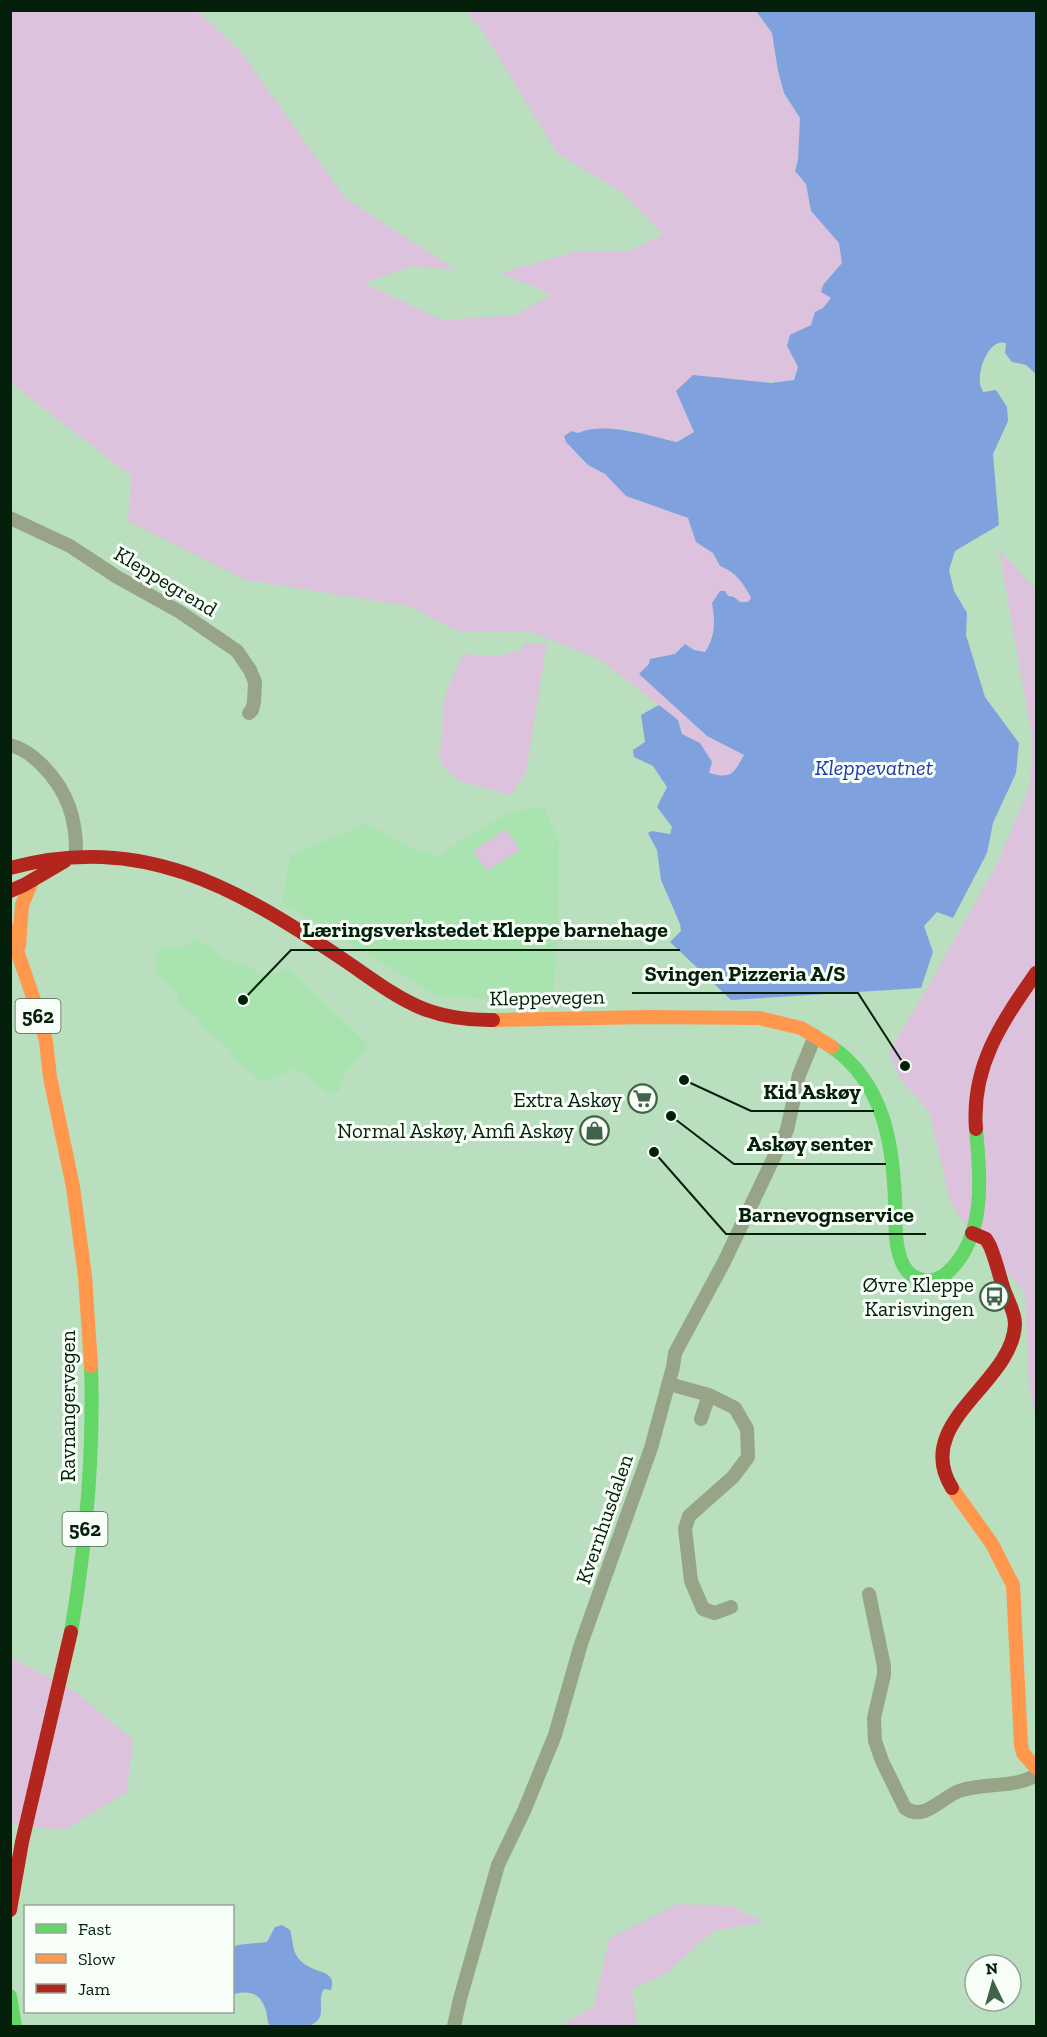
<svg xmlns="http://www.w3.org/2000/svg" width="1047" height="2037" viewBox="0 0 1047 2037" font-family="'Zilla Slab',serif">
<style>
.built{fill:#a8e3b0}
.green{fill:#ddc2de}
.water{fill:#7fa2de}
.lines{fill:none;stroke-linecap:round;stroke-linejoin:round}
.street{stroke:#97a488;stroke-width:14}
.fast{stroke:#63d668;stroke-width:14}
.slow{stroke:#ff974d;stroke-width:14}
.jam{stroke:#b3261e;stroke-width:14}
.labels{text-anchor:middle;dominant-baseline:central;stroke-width:6;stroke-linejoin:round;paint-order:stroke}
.shield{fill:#f7fef8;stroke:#4d6351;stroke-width:1.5}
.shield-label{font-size:20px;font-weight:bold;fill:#04200a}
.street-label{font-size:21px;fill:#04200a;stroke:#f7fef8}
.poi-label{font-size:21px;fill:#04200a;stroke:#f7fef8;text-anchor:end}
.water-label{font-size:22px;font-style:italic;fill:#223aae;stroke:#f7fef8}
.leader{fill:none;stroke:#04200a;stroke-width:2}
.callout-dot{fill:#04200a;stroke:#f7fef8;stroke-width:2}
.callout-label{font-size:22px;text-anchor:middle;font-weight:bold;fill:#04200a;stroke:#f7fef8;stroke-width:6;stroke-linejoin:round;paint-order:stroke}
</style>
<rect width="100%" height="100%" fill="#b9dfbe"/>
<!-- built -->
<path class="built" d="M544,807L559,841L558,920L553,1002L438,996L282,903L290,855L367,824L414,849L439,857L460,841L505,815L520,810Z
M194,937L226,959L251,968L259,975L264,976L278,973L288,967L368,1045L342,1078L339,1091L330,1094L295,1068L263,1083L234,1058L229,1049L203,1027L197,1017L179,1004L178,995L156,971V954L161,947L185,948Z"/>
<!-- green -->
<path class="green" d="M10,11H198L242,53L345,198L456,270L413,266L364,283L442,320L516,315L551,294L500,273L574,252H626L663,235L621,192L557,153L482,30L465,11H756L772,33L778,71L784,93L800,118L798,160L795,171L806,184L811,211L839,243L843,263L835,270L831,298L811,325L787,346L798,367L794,380L677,391L694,432L676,442L629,430L587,429V465L605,474L626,496L688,518L696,542L713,553L720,566L727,569L744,583L751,599L748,602H740L734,597L712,603C715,622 716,635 705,652L694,650L650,659C658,673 675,707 685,716C704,734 721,743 744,755C732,775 732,779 708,773L689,737L682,734L678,720L599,659L529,631L459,632L409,606L246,580L128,521L131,476L11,383Z
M999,549L1036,590V1420L1029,1385L1025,1293L968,1229L950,1201L929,1112L900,1079L888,1052L922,997L997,864L1030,786L1032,738Z
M524,643H547L526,772L510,795L457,780L439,761L445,694L463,654L495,656L521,651Z
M506,829L520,850L487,871L473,851Z
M10,1657L76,1692L133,1740L127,1792L64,1830L11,1824Z
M677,1904L731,1906L764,1922L713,1931L668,1972L632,1989L637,2026H562L594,2006L609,1939Z"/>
<!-- water -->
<path class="water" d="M756,11H1036V374L1026,365L1012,362L1005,353L1006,343C989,338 978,369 980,383C980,386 982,389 983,392L996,390L1007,407L1008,421L993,454L999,525L955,551L949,570L954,591L967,613L966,635L985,697L1019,743L1016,773L993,823L987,853L953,918L937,912L924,926L933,952L921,988L731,1000L670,942L681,931L680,924L661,880L657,850L648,833L652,831L670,834L672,827L657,807L667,787L653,766L634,757L633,750L645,742L641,715L659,705L678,720L682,734L700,743L712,762L709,773C731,779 733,775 744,755L707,736L639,674L649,664L650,659L675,654L685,644L694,650L705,652C716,635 715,622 712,603L720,591H725L728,596L734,597L740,602H748L751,598C744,584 736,572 720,566L713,553L696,542L688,518L626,496L605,474L588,465L566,442L564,436L572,431L578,433C604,421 650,436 677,442L694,432L676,391L693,375L771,383L794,380L798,367L787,346L790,335L811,325L815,312L823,308L831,298L821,292L823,285L842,263L839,243L811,211L806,184L795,171L798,160L800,118L784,93L778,71L772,33Z
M282,1925L290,1930C293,1939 292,1950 298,1958C312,1976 338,1967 331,1990L324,1989C317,1998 325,2011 318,2020C315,2023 312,2024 310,2026H270C266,2020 268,2014 265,2008C259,1991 247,1991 233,1994L234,1981L233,1948L237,1945L267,1942L275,1927Z"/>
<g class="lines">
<!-- street -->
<path class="street" d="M10,518L70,546L117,577L180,612L237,651L250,670L255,682L254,702L252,710L249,713
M10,745C23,748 33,756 42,765C68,791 77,820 76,856
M669,1384L709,1395L735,1408L747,1429L748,1457L733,1477L689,1516L685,1529L691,1581L703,1609L715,1613L731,1607
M701,1419L709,1395
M869,1594L884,1666V1675L874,1718L875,1741L882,1761L905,1808C924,1822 942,1797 959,1791C985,1782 1013,1789 1036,1775
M454,2026L460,1999L498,1865L524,1811L555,1735L581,1644L651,1448L673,1367L675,1353L724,1262L787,1130L799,1075L815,1036"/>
<!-- fast -->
<path class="fast" d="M832,1047C883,1083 893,1142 895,1201C896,1220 894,1242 901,1260C909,1281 931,1287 948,1272C987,1236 980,1176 976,1129
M71,1632C86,1544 94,1455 91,1366
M10,1996L15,2026"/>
<!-- slow -->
<path class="slow" d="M10,930L35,1003L46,1041L50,1077L73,1187L85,1276L91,1366
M19,946L22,905L32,881
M493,1020L647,1017L759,1018L801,1028L832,1047
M952,1488L992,1544L1013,1585L1021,1745L1023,1753L1036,1768"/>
<!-- jam -->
<path class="jam" d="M10,868C141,832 235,887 341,958C396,995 422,1021 493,1020
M10,891L24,885L65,861
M976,1129C971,1066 1002,1022 1036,973
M952,1488C911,1422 1013,1384 1015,1324C1015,1312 1008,1301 1004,1290C999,1275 996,1260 990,1246L986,1239L972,1233
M10,1910L22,1842L71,1632"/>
</g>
<!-- icons -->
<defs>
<symbol id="supermarket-ring" viewBox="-11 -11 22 22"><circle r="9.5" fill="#f7fef8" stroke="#436349" stroke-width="1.5"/><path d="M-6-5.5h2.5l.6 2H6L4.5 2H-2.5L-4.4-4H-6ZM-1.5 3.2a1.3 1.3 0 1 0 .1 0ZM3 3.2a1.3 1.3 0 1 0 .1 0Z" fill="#436349"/></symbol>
<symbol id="shop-ring" viewBox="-11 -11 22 22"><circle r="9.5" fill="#f7fef8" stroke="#436349" stroke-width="1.5"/><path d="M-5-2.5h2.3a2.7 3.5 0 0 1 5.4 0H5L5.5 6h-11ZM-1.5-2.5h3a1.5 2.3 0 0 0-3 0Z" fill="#436349"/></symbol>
<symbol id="bus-ring" viewBox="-11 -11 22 22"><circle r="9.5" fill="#f7fef8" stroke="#436349" stroke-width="1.5"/><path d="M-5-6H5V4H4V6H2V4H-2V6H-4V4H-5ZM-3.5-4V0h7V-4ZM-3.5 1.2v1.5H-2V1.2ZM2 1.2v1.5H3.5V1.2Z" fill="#436349"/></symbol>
</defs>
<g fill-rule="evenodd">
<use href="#supermarket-ring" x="626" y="1082" width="33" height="33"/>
<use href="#shop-ring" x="578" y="1114" width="33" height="33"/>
<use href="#bus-ring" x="978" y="1280" width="33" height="33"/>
</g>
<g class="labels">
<!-- shield labels -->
<g class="shield">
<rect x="15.5" y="999" width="45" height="34" rx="4.5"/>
<rect x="62.5" y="1512" width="45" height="34" rx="4.5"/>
</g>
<g class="shield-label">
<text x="38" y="1016">562</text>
<text x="85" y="1529">562</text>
</g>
<!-- street labels -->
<g class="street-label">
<text transform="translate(166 581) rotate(31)">Kleppegrend</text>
<text transform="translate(547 997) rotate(-1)">Kleppevegen</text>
<text transform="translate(67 1406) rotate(-90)">Ravnangervegen</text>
<text transform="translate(604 1519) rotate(-71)">Kvernhusdalen</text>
</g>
<!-- poi labels -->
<g class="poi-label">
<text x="622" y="1099">Extra Askøy</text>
<text x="574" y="1130">Normal Askøy, Amfi Askøy</text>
<text x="974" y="1284">Øvre Kleppe<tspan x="974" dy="24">Karisvingen</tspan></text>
</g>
<!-- water labels -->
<g class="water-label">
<text x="874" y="767">Kleppevatnet</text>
</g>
</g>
<!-- callouts -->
<path class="leader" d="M243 1000L291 950H680M905 1066L858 993H632M684 1080L751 1111H874M671 1116L734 1164H886M654 1152L726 1234H926"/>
<g class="callout-dot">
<circle cx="243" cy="1000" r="6"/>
<circle cx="905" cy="1066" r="6"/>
<circle cx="684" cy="1080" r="6"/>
<circle cx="671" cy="1116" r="6"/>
<circle cx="654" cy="1152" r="6"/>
</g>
<g class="callout-label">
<text x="485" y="937">Læringsverkstedet Kleppe barnehage</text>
<text x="745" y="981">Svingen Pizzeria A/S</text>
<text x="812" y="1099">Kid Askøy</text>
<text x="810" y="1151">Askøy senter</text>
<text x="826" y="1222">Barnevognservice</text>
</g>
<!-- border -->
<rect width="1047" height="2037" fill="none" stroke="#04200a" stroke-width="24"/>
<!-- legend -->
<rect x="24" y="1905" width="210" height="108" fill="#f7fef8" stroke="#96a599" stroke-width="1.5"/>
<rect x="36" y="1924" width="30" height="9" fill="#63d668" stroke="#96a599" stroke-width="1.5"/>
<text x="78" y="1935" font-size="18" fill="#04200a">Fast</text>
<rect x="36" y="1954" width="30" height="9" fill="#ff974d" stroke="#96a599" stroke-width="1.5"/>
<text x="78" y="1965" font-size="18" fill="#04200a">Slow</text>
<rect x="36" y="1984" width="30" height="9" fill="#b3261e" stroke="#96a599" stroke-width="1.5"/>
<text x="78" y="1995" font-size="18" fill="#04200a">Jam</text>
<!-- north arrow -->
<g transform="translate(993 1983) rotate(355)"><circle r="28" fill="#f7fef8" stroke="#96a599" stroke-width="1.5"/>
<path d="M0-4.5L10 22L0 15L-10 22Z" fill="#436349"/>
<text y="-9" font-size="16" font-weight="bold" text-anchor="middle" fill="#04200a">N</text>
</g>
</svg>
